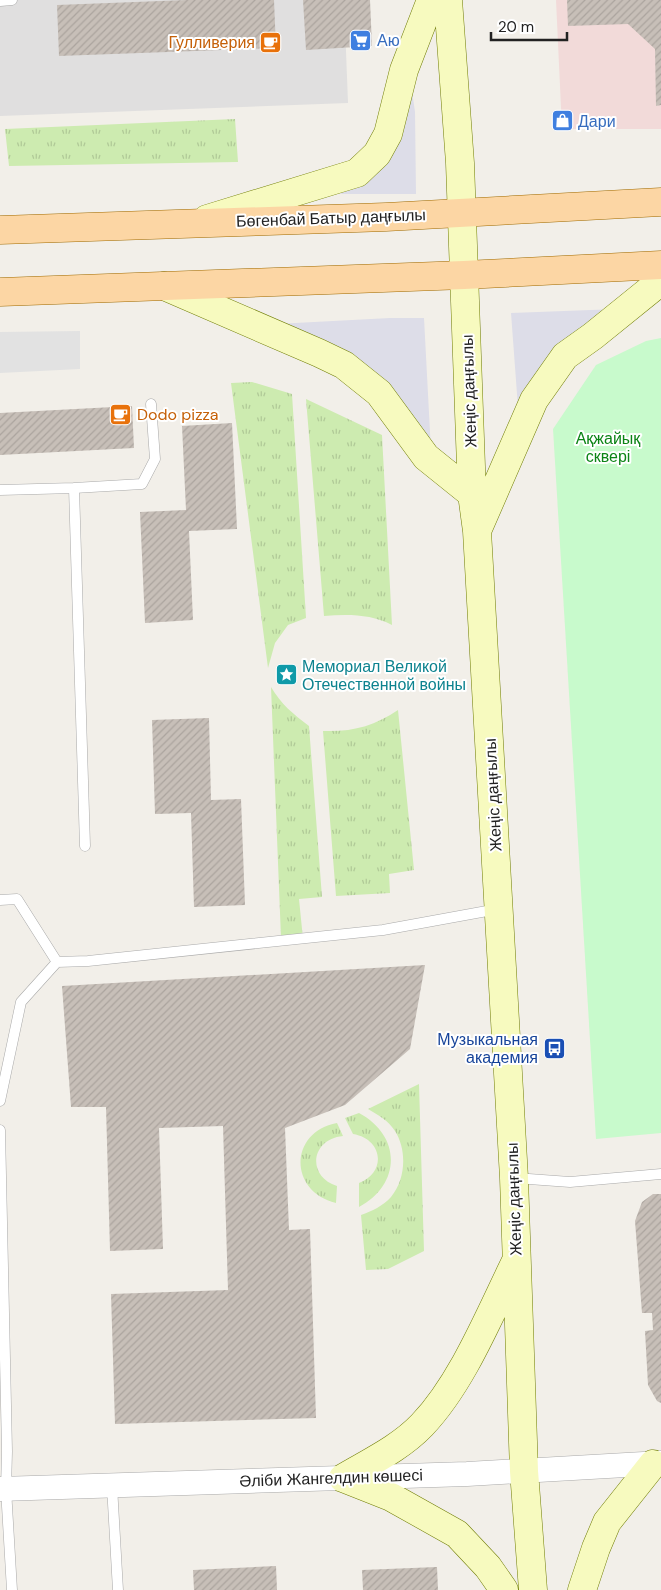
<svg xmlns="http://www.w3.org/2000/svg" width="661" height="1590" viewBox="0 0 661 1590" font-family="'DM Sans',sans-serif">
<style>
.residential{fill:#e0dfdf}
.commercial{fill:#f2dad9}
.grass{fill:url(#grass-tufts)}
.park{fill:#c8facc}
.parking{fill:#e2e2e2}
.plaza{fill:#dddde8}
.building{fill:url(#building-hatch)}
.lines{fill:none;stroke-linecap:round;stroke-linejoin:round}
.service-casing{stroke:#a9a9a9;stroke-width:11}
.tertiary-casing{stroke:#a9a9a9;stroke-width:25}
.secondary-casing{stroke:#707d05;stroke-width:29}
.primary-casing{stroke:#a06b00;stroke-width:29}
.service{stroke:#fff;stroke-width:10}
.tertiary{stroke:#fff;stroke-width:24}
.secondary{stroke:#f7fabf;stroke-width:28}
.primary{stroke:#fcd6a4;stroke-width:28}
.labels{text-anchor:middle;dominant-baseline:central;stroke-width:4;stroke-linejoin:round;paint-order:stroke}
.shop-label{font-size:16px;fill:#366cbe;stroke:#fff;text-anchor:start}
.food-label{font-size:16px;fill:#c56008;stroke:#fff;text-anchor:end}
.street-label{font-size:16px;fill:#222;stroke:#fff}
.park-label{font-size:16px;fill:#0c8416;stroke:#fff}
.culture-label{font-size:16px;fill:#0d838f;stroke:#fff;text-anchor:start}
.transit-label{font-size:16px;fill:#164399;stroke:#fff;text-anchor:end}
</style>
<defs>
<pattern id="grass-tufts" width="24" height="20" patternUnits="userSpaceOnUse" patternTransform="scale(1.25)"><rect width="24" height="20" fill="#cdebb0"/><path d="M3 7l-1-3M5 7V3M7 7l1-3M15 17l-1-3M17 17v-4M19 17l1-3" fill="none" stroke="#b0c997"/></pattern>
<pattern id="building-hatch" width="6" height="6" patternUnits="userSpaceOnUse" patternTransform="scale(1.25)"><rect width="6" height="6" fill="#c7bfb8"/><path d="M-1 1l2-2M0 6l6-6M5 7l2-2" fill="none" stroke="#aba49e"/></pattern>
</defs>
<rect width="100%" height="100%" fill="#f2efe9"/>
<!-- residential -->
<path class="residential" d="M0,0H344L348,103L0,116Z"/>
<!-- commercial -->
<path class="commercial" d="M556,0H661V129H562Z"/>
<!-- grass -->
<path class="grass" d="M235,119L238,162L9,166L5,129Z
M252,382L292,394L306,618L288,625L275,643L268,668L231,383Z
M306,399L382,435L392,625C371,614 348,614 324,616Z
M271,687C281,704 293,714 309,726L322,897L299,899L303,939L281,938Z
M398,710L414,870L389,874L390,893L336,896L323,731C353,732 374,726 398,710Z
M419,1084L424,1251L388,1269L366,1270L361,1215C372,1211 383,1206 391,1197C406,1179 407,1150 395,1131C388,1120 378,1115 368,1109Z
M359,1113C402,1136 401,1185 359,1207V1183C387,1172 383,1139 353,1134L345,1118Z
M337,1123L343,1136C311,1139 306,1176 337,1186L336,1203C288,1191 289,1132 337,1123Z"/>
<!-- park -->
<path class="park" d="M661,338V1133L596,1139L553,429L596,365L646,341Z"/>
<!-- parking -->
<path class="parking" d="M80,331V369L0,373V332Z"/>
<!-- plaza -->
<path class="plaza" d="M410,77L415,112L416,194H340L374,176Z
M617,309L519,421L511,313Z
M390,318H424L431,451L276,324Z"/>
<!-- building -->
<path class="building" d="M187,0H274L276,48L59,56L57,5Z
M303,0H370L372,46L306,50Z
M567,0H661V105L656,106L655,49L628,24L568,26Z
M562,113L570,120L562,129L555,122Z
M132,406L134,448L0,455V413Z
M232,423L237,529L189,531L193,620L145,623L140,512L186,510L182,426Z
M209,718L211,800L241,799L245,905L194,907L191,813L155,814L152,720Z
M425,965L410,1049L345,1105L285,1128L289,1230L310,1229L316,1418L115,1424L111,1294L228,1290L223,1126L159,1128L163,1249L110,1251L106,1107H71L62,986Z
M653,1194H661V1403L657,1401L648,1385L645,1331L653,1330L652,1313H642L635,1221L642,1202Z
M276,1566L277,1590H194L193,1570Z
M437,1567L438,1590H363L362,1570Z"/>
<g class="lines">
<defs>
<path id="service" d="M0,1L12,0
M74,488L142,484L155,459L151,404
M0,490L74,488L85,846
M0,900L17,899L57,962
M0,1101L21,1002L57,962L88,961L383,930L498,909
M0,1130L7,1451L6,1489L12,1590
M515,1178L570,1182L661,1174
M112,1486L118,1590"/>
<path id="tertiary" d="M0,1489L467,1474L661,1463"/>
<path id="secondary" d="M448,0L460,163L472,494L477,531L514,1178L524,1471L533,1590
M207,219L357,173L377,154L388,134L404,70L431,0
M164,286L319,353L344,365L379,393L426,457L472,494
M477,531L534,400L565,356L593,336L661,281
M343,1478C370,1462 400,1448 422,1425C462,1383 489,1316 515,1263
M343,1478L391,1497L457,1534L488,1567L504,1590
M582,1590L596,1548L607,1522L653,1464"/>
<path id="primary" d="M0,230L386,217L661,202
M0,292L464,275L661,265"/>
</defs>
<!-- service casing -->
<use href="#service" class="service-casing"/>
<!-- tertiary casing -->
<use href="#tertiary" class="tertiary-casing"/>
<!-- secondary casing -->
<use href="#secondary" class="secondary-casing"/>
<!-- primary casing -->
<use href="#primary" class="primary-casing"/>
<!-- service -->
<use href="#service" class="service"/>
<!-- tertiary -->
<use href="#tertiary" class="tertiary"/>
<!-- secondary -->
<use href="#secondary" class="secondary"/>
<!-- primary -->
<use href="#primary" class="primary"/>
</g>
<!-- icons -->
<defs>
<symbol id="supermarket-square" viewBox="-11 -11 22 22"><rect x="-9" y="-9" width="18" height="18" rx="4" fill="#3f7fe0" stroke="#fff"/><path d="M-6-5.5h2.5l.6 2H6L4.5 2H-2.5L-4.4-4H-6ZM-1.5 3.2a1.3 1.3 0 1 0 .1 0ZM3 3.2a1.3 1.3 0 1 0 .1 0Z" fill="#fff"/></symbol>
<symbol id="cafe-square" viewBox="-11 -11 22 22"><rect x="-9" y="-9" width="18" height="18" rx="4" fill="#e8710a" stroke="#fff"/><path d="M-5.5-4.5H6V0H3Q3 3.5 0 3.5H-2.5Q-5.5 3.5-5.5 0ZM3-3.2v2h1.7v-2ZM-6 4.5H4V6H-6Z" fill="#fff"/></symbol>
<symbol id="shop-square" viewBox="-11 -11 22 22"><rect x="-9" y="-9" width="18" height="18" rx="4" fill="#3f7fe0" stroke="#fff"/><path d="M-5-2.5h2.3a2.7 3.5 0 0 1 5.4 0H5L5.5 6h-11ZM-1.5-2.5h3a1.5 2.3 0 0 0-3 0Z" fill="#fff"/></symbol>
<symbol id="sight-square" viewBox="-11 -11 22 22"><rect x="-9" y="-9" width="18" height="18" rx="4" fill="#0f9aa8" stroke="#fff"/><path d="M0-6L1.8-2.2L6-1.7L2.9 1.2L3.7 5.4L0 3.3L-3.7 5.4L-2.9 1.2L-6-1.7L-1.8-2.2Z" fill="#fff"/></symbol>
<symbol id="bus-square" viewBox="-11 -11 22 22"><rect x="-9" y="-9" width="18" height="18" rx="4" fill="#1a4fb4" stroke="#fff"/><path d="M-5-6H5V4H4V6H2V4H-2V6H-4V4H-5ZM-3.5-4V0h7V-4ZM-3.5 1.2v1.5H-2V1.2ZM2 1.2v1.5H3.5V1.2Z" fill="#fff"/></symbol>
</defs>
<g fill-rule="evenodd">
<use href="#supermarket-square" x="348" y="28" width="25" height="25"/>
<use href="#cafe-square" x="258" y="30" width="25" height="25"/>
<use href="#shop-square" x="550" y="108" width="25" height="25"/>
<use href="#cafe-square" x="108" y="402" width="25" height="25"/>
<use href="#sight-square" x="274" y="662" width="25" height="25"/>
<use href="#bus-square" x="542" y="1036" width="25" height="25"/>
</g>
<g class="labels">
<!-- shop labels -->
<g class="shop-label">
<text x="377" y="40">Аю</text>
<text x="578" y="121">Дари</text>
</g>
<!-- food labels -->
<g class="food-label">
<text x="255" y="42">Гулливерия</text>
<text x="137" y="414" text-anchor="start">Dodo pizza</text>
</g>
<!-- street labels -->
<g class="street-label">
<text transform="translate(331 218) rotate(-2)">Бөгенбай Батыр даңғылы</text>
<text transform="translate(469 391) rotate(-92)">Жеңіс даңғылы</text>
<text transform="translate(493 795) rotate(-93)">Жеңіс даңғылы</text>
<text transform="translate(514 1199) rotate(-92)">Жеңіс даңғылы</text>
<text transform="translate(331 1478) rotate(-2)">Әліби Жангелдин көшесі</text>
</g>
<!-- park labels -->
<g class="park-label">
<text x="608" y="438">Ақжайық<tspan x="608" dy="18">сквері</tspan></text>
</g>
<!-- culture labels -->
<g class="culture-label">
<text x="302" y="666">Мемориал Великой<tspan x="302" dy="18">Отечественной войны</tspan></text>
</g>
<!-- transit labels -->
<g class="transit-label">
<text x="538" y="1039">Музыкальная<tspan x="538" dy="18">академия</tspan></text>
</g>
</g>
<!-- scale -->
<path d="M491 32v8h76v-8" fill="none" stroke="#222222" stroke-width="2.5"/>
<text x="498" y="32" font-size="15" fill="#222222" stroke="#ffffff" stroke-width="4" paint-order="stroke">20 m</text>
</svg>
